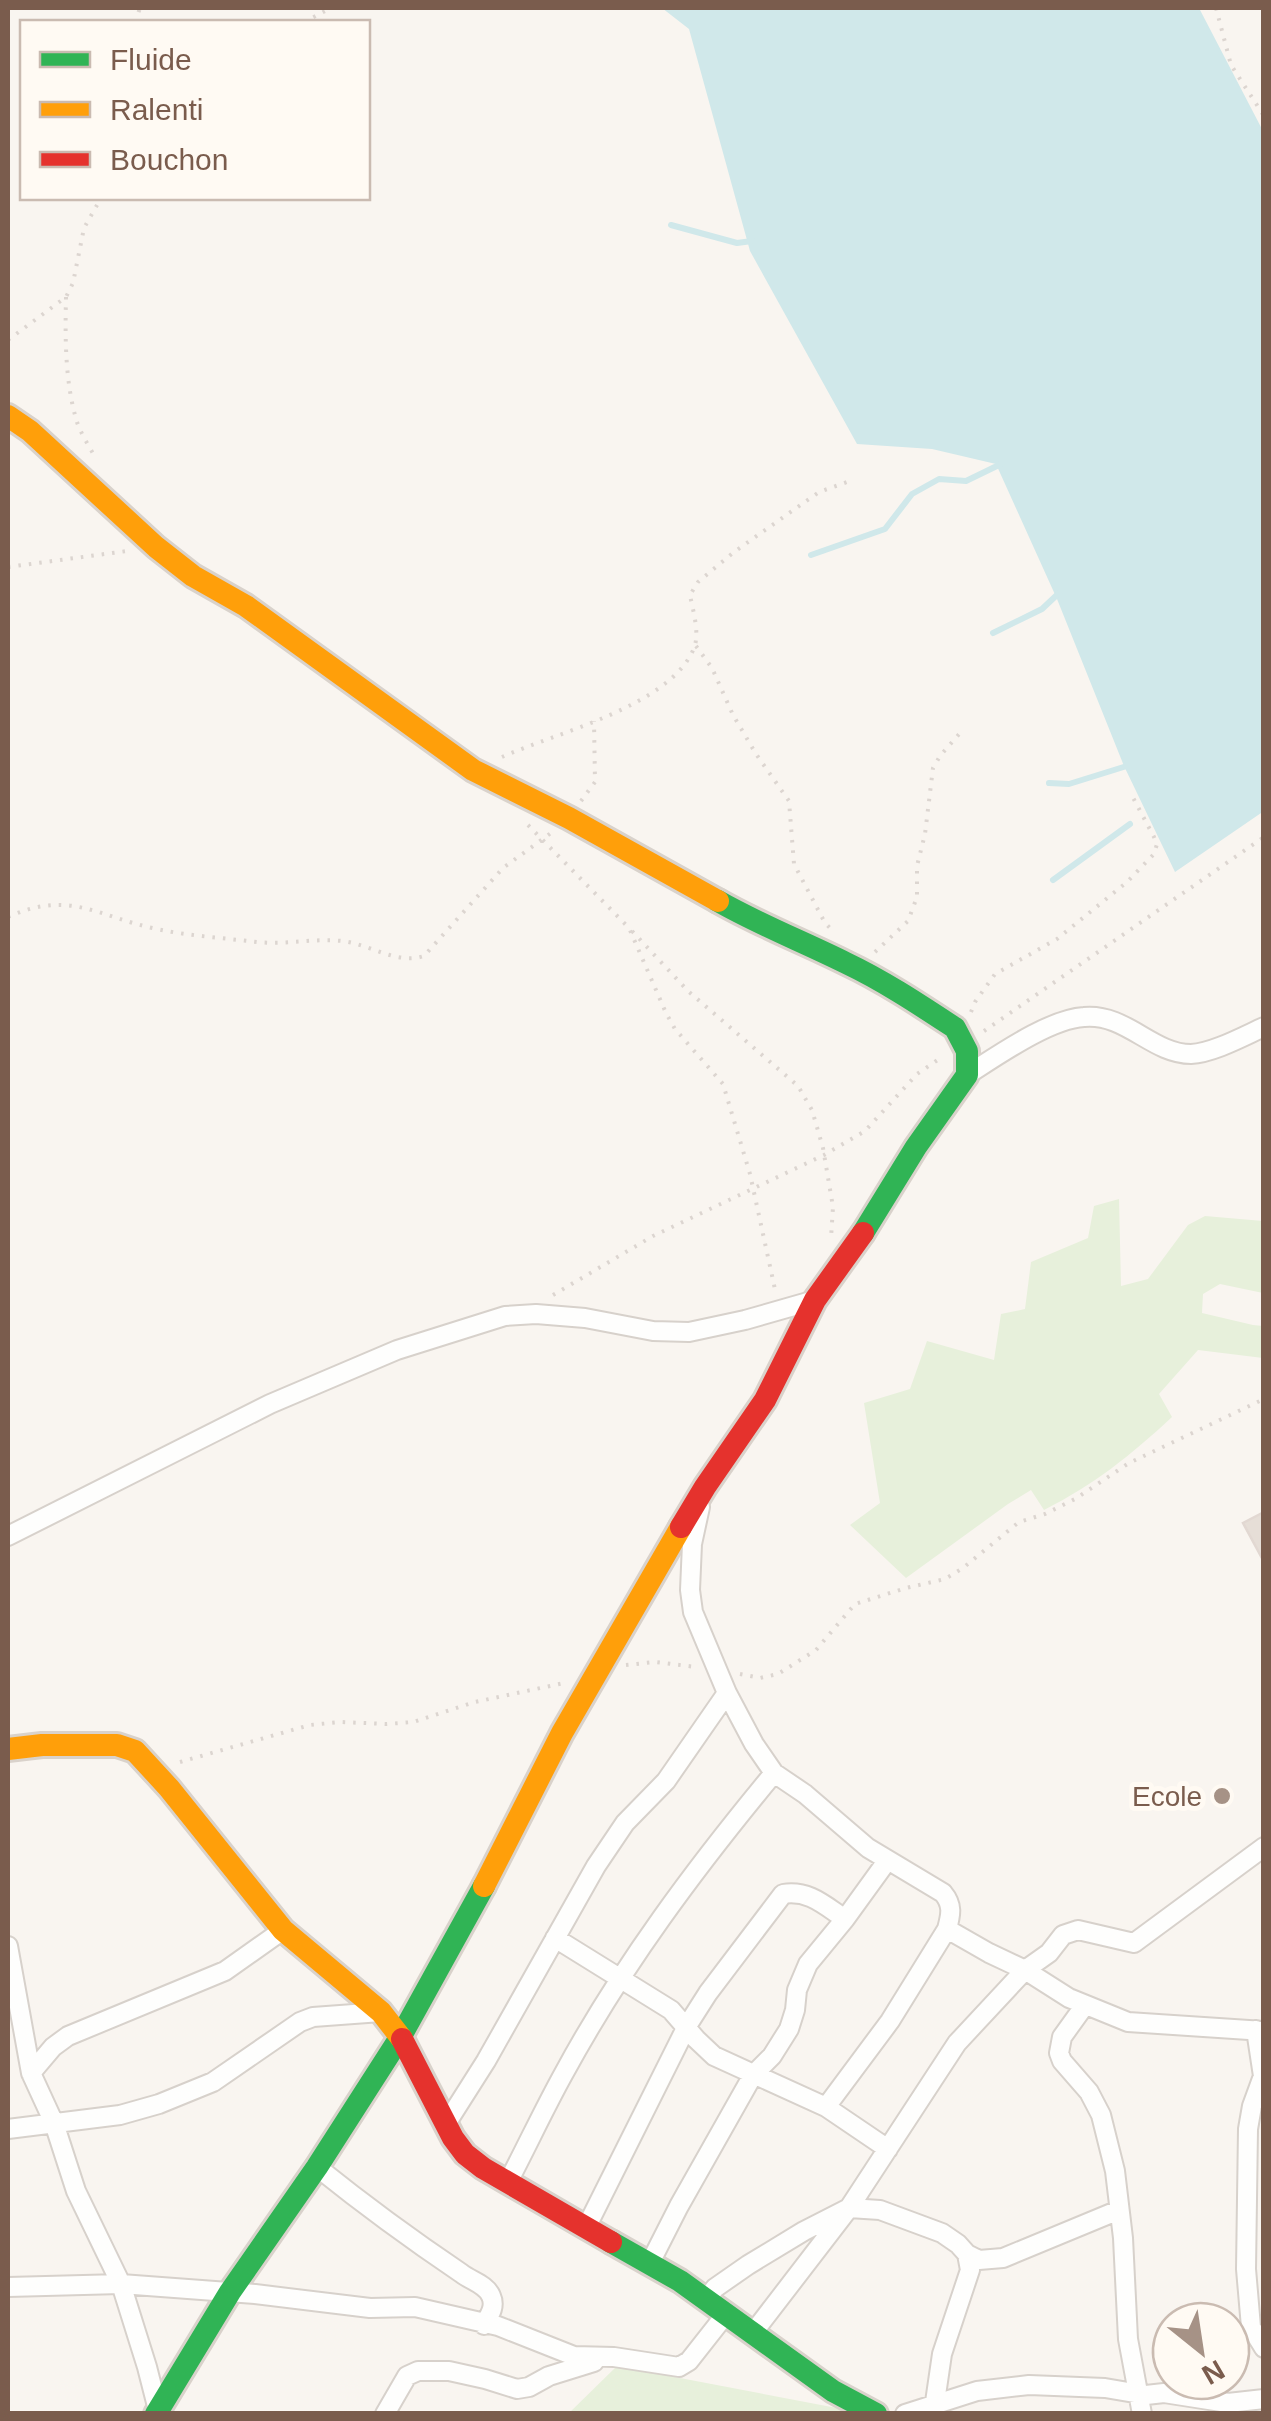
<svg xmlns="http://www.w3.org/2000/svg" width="1271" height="2421" viewBox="0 0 1271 2421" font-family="Helvetica,sans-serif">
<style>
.green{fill:#e7f0db}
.water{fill:#d0e8ea}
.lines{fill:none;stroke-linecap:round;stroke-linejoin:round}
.stream{stroke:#d0e8ea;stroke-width:6}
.building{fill:#e6ded7;stroke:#e2d8d2;stroke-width:2.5}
.street-casing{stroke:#d7d1cb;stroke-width:22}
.fast-casing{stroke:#d9d2cb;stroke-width:28}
.slow-casing{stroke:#d9d2cb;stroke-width:28}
.jam-casing{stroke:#d9d2cb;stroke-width:28}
.path{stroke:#dcd5d0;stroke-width:4;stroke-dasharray:2.5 8;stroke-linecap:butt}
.street{stroke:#fefefd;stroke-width:18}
.fast{stroke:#30b455;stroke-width:22}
.slow{stroke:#ff9f0a;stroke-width:22}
.jam{stroke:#e5322d;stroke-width:22}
.poi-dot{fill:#a69286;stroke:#fffaf3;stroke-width:4}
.labels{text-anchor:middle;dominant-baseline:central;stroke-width:10;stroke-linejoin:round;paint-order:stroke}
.poi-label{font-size:28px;fill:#7a5c4d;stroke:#fffaf3;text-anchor:end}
</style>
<rect width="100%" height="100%" fill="#f9f5f0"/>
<!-- green -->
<path class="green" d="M1119,1199L1121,1286L1148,1279L1188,1225L1205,1216L1263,1221V1293L1220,1284L1203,1294L1202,1313L1253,1325L1263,1326V1358L1198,1350L1159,1394L1172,1417C1130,1456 1095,1484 1044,1510L1031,1490L1008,1504L906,1578L850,1525L880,1503L864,1403L910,1389L927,1341L994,1360L1001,1314L1025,1309L1031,1262L1088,1238L1094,1206Z
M617,2366L863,2413L568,2414Z"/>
<!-- water -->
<path class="water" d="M662,8H1199L1263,131L1264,811L1175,872L1124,766L1057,599L996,464L932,449L857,444L750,251L689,29Z"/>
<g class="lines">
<!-- stream -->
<path class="stream" d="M671,225L737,243L752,241
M811,555L885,529L912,494L939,479L966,481L1001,464
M993,633L1042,609L1059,593
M1049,783L1069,784L1130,765
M1053,880L1130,824"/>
</g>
<!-- building -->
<path class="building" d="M1264,1512V1562L1243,1523Z"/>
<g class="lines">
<defs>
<path id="street" d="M967,1075C997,1056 1049,1019 1084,1017C1126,1013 1152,1054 1191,1054C1213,1053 1244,1036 1264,1027
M700,1507L692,1544L690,1590L693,1612L727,1693L754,1744L774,1773L805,1794L868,1848L943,1893C953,1905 951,1914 947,1929L989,1953L1025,1970L1069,1998L1128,2022L1264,2031
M8,1536L270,1404L397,1350L505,1316L536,1314L585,1318L653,1331L689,1332L745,1320L815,1300
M555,1938L671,2010L696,2039L714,2056L826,2107L888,2149
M8,1946L31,2073L54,2123L76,2191L121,2284L147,2367L159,2414
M1085,2005L1062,2037L1059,2053L1062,2061L1089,2092L1101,2115L1115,2171L1123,2238L1128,2339L1142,2414
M1256,2030L1263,2076L1252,2106L1248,2129L1246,2269L1251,2327L1264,2348
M31,2073L53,2047L68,2036L225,1971L283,1930
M826,2107L890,2021L947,1929
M446,2124L486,2061L596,1866L625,1823L666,1781L727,1693
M8,2129L120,2115L159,2104L213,2082L300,2022L313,2017L381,2012
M317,2167C363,2204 412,2240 461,2273C471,2281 486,2284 491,2296C496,2307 489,2316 484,2325
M508,2182C527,2146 544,2109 564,2073C622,1966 696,1867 774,1773
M587,2226L687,2026L708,1993L783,1894C809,1890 824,1905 845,1919
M967,2254L979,2260L1003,2258L1119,2210
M650,2263L679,2206L753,2075L772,2056L789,2029L795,2010L797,1990L808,1964L845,1919L887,1861
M8,2287L121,2284L255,2294L370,2308L415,2307L498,2326L574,2356L614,2357L679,2367L689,2361L726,2314
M706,2300L715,2288L748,2265L804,2231L849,2208L880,2210L942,2233L958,2244L967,2254L970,2270L942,2354L935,2402
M753,2333L849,2208L957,2043L1025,1970L1049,1953L1063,1935L1078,1930L1134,1943L1264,1847
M385,2414L407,2376L418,2371H449L485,2379L517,2389L529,2387L549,2376L594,2362
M905,2414L977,2391L1029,2385L1105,2388L1146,2395L1164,2393L1228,2403L1264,2399"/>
<path id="fast" d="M718,901C760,925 804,942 846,963C884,981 920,1005 955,1028L967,1051V1075L916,1147L863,1233
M611,2242L680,2281L833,2391L876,2414
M156,2414L230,2292L317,2167L401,2036L484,1886"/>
<path id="slow" d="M8,416L30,431L156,547L193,576L246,606L473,770L569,818L718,901
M8,1749L42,1745H117L135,1751L169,1788L283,1930L381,2012L402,2039
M484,1886L562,1733L681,1527"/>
<path id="jam" d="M681,1527L705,1487L765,1400L815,1300L863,1233
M402,2039L453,2138L465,2154L483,2168L611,2242"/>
</defs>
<!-- street casing -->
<use href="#street" class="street-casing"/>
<!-- fast casing -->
<use href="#fast" class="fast-casing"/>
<!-- slow casing -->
<use href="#slow" class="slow-casing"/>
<!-- jam casing -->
<use href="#jam" class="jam-casing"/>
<!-- path -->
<path class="path" d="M1216,8L1231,65L1264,116
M135,22L140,8
M304,22L331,8
M66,297C65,338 65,383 77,422C81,434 89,446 95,457
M8,340L66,297L73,283L84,228L101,198
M8,567L127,551
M696,646L712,668L733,715L756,754L789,801L794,864L825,923L831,929
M502,757C555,733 671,706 694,648C700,633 693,611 690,595L698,582L734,552L819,492L850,481
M581,801L595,782L594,721
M528,825L629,928L666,1013L675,1029L723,1084L750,1174L776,1294
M8,917C70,889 98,917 157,929C189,936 224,938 257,942C285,945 314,938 342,941C370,944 396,965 424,956L503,868L551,833
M632,931L688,991L798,1086L812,1110L823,1148L833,1207L831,1238
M875,952L908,921L917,897V866L925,834L933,768L940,756L960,733
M971,1012L975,1002L995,974L1057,939L1127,882L1154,854L1157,844L1154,837L1130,792
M984,1031L1264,837
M553,1295L653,1236L824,1155L865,1131L917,1074L942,1057
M626,1665L655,1662L696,1667
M740,1674L760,1678L778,1674L816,1650L855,1604L906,1588L945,1579L963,1568L1019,1522L1045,1514L1075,1499L1129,1463L1264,1399
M180,1762L310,1725L341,1722L387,1724L413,1722L475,1702L564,1683"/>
<!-- street -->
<use href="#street" class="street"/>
<!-- fast -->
<use href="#fast" class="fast"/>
<!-- slow -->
<use href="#slow" class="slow"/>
<!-- jam -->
<use href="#jam" class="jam"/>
</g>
<!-- markers -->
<circle class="poi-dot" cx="1222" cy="1796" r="10"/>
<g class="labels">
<!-- poi labels -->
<g class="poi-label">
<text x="1202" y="1796">Ecole</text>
</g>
</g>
<!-- border -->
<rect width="1271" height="2421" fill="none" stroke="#7a5c4d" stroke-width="20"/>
<!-- legend -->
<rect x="20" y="20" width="350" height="180" fill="#fffaf3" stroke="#cabbb1" stroke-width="2.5"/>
<rect x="40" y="52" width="50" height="15" fill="#30b455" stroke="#cabbb1" stroke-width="2.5"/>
<text x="110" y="70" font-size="30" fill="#7a5c4d">Fluide</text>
<rect x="40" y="102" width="50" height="15" fill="#ff9f0a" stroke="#cabbb1" stroke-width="2.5"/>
<text x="110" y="120" font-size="30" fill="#7a5c4d">Ralenti</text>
<rect x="40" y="152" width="50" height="15" fill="#e5322d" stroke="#cabbb1" stroke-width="2.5"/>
<text x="110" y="170" font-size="30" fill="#7a5c4d">Bouchon</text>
<!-- north arrow -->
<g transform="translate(1201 2351) rotate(150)"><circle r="48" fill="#fffaf3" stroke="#cabbb1" stroke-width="2.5"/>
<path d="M0-8L18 38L0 25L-18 38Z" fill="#a69286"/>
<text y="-15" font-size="28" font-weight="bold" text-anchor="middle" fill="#7a5c4d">N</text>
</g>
</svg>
